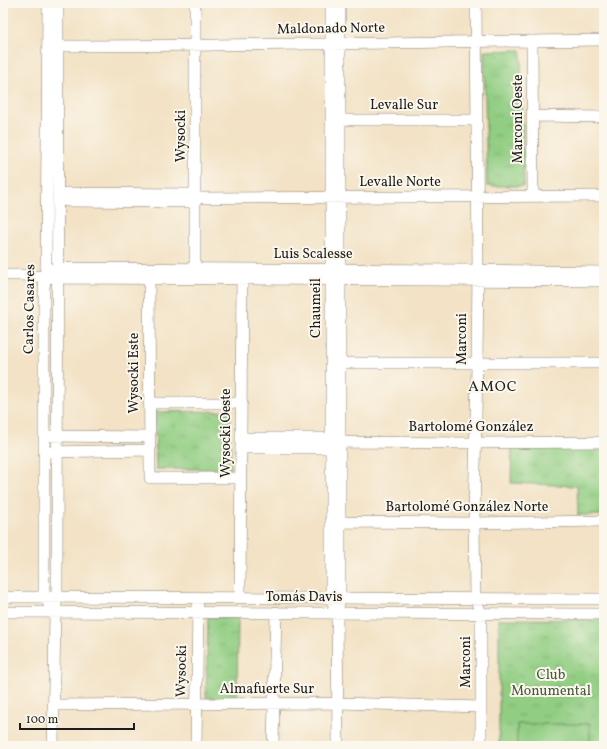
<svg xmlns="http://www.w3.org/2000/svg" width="607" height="749" viewBox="0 0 607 749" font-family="Vollkorn,serif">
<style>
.park{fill:url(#park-tufts);stroke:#56744f}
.pitch{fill:#91cd82;stroke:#56744f}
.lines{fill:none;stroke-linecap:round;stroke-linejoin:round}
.minor-casing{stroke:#887f70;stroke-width:12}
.minor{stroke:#fff;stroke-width:11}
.labels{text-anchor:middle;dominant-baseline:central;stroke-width:4;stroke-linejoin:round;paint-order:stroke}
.street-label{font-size:14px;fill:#1c1c1c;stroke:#fbf7ec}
.park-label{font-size:14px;fill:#455a40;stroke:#fbf7ec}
.neighbourhood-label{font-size:15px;letter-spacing:1px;fill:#1c1c1c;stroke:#fbf7ec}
</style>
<defs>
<pattern id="park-tufts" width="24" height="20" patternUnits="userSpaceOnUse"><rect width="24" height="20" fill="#91cd82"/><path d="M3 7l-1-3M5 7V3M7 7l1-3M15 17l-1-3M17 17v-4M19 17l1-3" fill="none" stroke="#7caf70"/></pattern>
</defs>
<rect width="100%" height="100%" fill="#fbf7ec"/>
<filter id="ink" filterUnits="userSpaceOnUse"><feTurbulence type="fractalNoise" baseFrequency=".025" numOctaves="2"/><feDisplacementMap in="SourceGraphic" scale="8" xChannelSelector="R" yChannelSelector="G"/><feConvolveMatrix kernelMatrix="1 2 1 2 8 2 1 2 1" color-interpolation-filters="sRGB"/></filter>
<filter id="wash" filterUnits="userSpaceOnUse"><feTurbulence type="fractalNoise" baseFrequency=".012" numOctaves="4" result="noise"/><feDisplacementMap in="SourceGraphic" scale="16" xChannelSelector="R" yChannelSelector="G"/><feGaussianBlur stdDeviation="0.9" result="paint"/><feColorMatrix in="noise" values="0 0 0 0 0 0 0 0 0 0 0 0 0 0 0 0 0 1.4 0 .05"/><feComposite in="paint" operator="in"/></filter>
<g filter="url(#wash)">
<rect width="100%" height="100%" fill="#f3e2c5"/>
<!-- park -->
<path class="park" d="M521,50L524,186H487L484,51Z
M230,411L231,469H156L155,412Z
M512,446L603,450L604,514L602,515H578L577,486L511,483Z
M208,617L238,618L237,699L206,698Z
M499,619L604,620V746H499Z"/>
<!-- pitch -->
<path class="pitch" d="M517,724H590V746H517Z"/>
</g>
<g filter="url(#ink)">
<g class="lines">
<defs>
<path id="minor" d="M48,3L46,267L44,289V597L55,612
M331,3V598L337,612L340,598V3
M476,3L478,270L477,363L474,523L475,598L481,613V746
M532,41L533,196
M58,46C240,46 422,42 604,40
M533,116L604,117
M333,120H477
M195,198L189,202L67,201L58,198L66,193L188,194L195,198L604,196
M195,269V3
M51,270L58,268L478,270L604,272
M149,271L150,478H241
M3,275H22L58,278L604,281
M333,363H604
M149,403H242
M50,436L149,437
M241,438H330L339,442L475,443L604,442
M241,448H330L335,445
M48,452L149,450
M333,522L474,523L604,521
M3,597L604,599
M240,597L242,272
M3,612L604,614
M337,612L338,746
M53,705L338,703L481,707
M53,746L55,612L57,597L58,3
M196,746L198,606
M273,746L276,612"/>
</defs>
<!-- minor casing -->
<use href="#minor" class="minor-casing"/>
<!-- minor -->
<use href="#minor" class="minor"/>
</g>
</g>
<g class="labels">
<!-- street labels -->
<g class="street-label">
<text transform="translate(331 29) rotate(-1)">Maldonado Norte</text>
<text x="404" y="105">Levalle Sur</text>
<text transform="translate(518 119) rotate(-90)">Marconi Oeste</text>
<text transform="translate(181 136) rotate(-90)">Wysocki</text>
<text x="400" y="182">Levalle Norte</text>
<text x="313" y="254">Luis Scalesse</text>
<text transform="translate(316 308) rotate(-90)">Chaumeil</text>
<text transform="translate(30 309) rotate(-89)">Carlos Casares</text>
<text transform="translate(462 339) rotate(-90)">Marconi</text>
<text transform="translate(134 373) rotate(-90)">Wysocki Este</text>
<text x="471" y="427">Bartolomé González</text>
<text transform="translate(226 433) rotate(-90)">Wysocki Oeste</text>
<text x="467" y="507">Bartolomé González Norte</text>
<text x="304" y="597">Tomás Davis</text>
<text transform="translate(466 662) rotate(-90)">Marconi</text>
<text transform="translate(182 671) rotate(-89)">Wysocki</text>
<text x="267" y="689">Almafuerte Sur</text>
</g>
<!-- park labels -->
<g class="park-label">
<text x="551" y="675">Club<tspan x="551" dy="16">Monumental</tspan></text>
</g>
<!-- neighbourhood labels -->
<g class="neighbourhood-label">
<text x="493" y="387">AMOC</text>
</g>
</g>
<!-- margin -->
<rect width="607" height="749" fill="none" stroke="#fbf7ec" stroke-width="16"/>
<!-- scale -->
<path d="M20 723v6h114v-6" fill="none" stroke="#1c1c1c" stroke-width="2"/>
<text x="26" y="723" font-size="12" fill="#1c1c1c" stroke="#fbf7ec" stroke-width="3" paint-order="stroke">100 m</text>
</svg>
